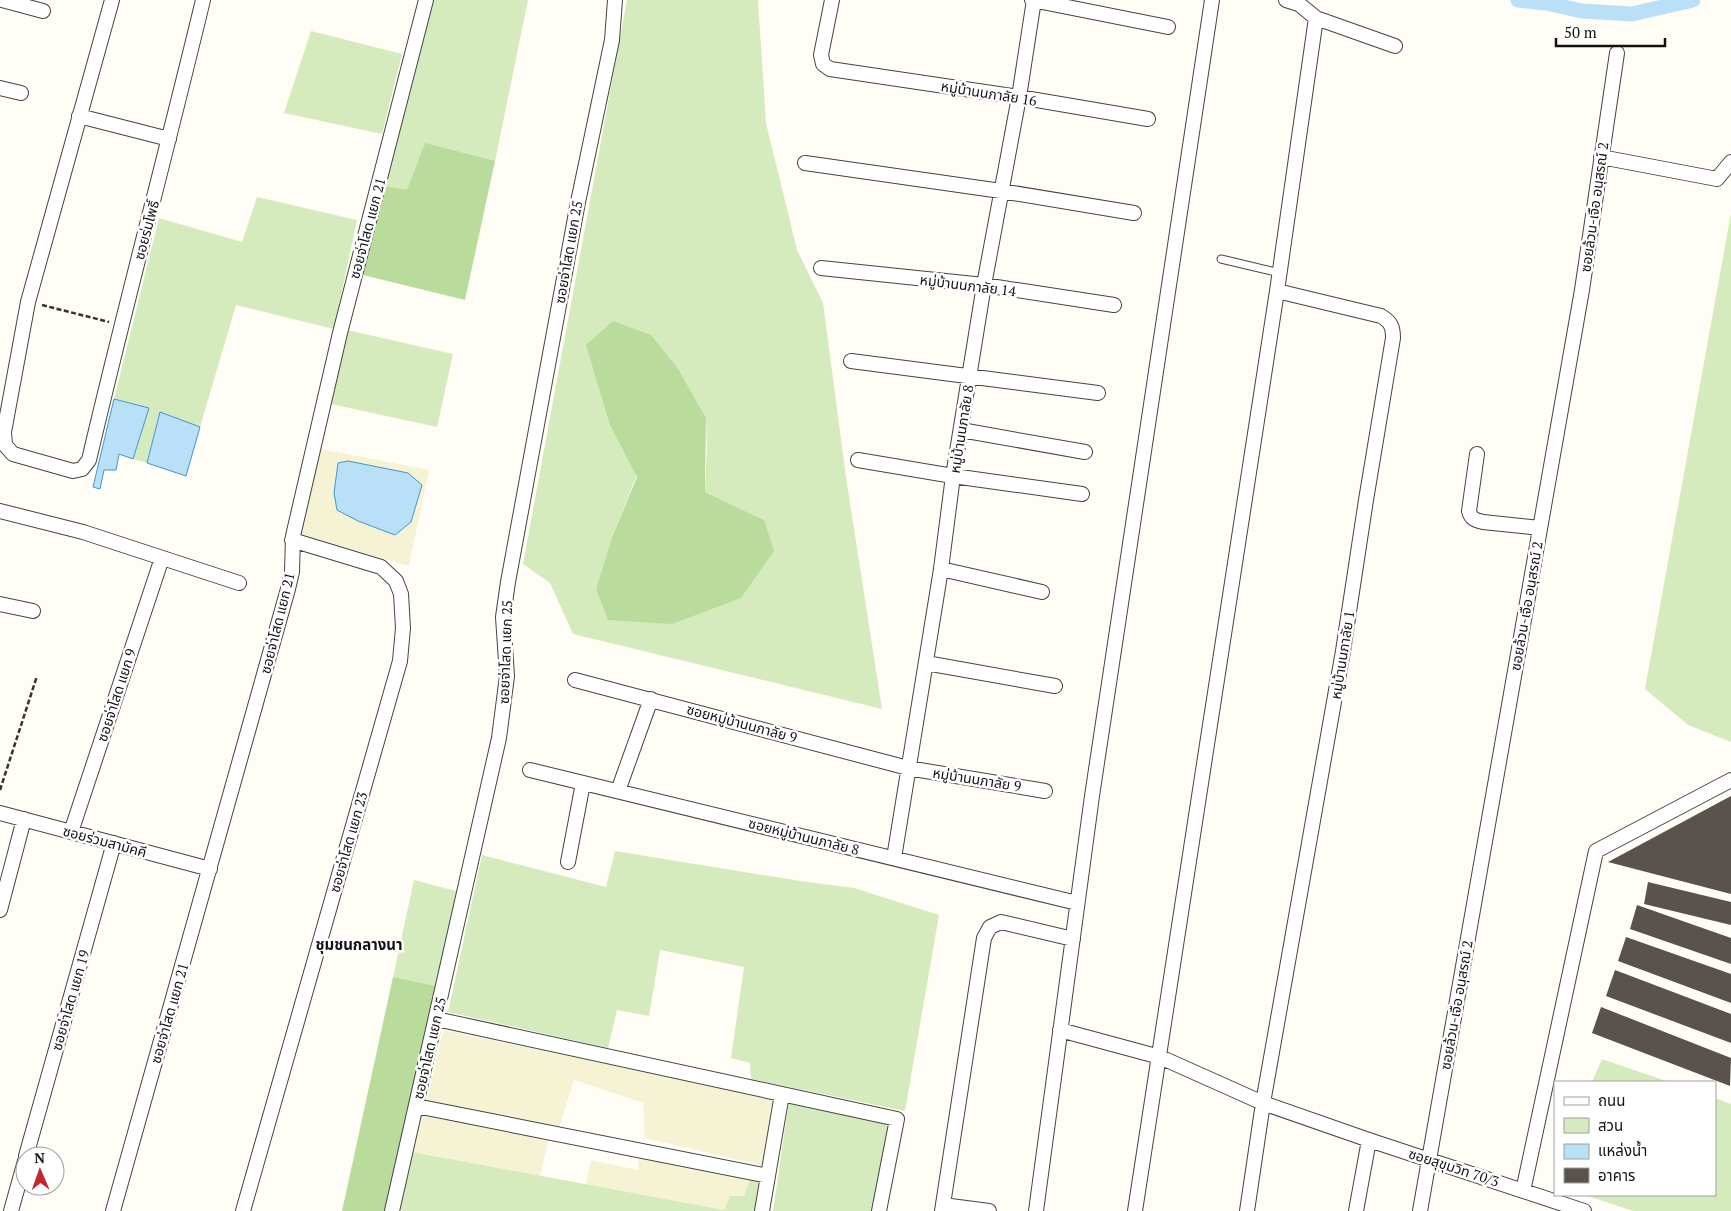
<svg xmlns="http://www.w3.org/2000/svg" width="1731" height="1211" viewBox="0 0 1731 1211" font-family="'PT Serif','Noto Sans Thai',serif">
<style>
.farmland{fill:#f6f3d4}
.green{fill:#d5ebbd;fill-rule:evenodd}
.forest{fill:#b9dc9c}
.water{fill:#b9e0f7;stroke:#3f96cf}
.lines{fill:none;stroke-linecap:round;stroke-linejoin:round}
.canal{stroke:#b9e0f7;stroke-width:15}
.building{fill:#5a524d}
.service-casing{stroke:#444;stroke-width:9}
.minor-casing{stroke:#444;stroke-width:16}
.path{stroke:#333;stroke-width:2.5;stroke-dasharray:5 2.5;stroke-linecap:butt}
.service{stroke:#fff;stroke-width:7}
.minor{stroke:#fff;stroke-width:14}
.labels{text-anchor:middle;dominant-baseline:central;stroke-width:5;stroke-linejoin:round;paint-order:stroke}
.street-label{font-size:14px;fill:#111;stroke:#fff}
.neighbourhood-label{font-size:15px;font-weight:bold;fill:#111;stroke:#fff}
</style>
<rect width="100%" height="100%" fill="#fffdf5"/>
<!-- farmland -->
<path class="farmland" d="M321,449L429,470L409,566L300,534Z
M443,1030L776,1099L764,1166L645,1138L643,1103L574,1080L559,1128L427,1101Z
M422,1114L549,1138L540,1177L412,1152Z
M639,1155L750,1180L744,1196L724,1210L586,1185L591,1160L638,1170Z"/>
<!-- green -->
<path class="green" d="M433,0H528L494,166L407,191L384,186Z
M627,0H758L766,123L797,250L823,303L846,477L882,709L573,634L550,583L523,564ZM679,370L706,418L707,448L705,492L764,520L596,589L612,537Z
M311,31L402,54L382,134L284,113Z
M257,197L357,220L334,329L236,305L200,427L160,412L147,463L133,459L149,408L114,399L159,218L242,242Z
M1731,213V742L1688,725L1645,689Z
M347,330L453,354L437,427L331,404Z
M615,851L800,881L854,888L939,915L905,1111L751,1079L750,1063L731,1058L744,967L660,950L649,1016L617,1010L608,1048L448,1012L482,855L606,887Z
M414,880L456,891L437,986L393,977Z
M1602,1059L1669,1082H1592Z
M1715,1098L1731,1104V1211H1633L1585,1195H1715Z
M789,1101L891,1123L874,1211H773Z
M412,1152L724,1210L730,1196H744L750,1180H762L757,1211H404L400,1210Z"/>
<!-- forest -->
<path class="forest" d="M425,143L495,161L465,300L363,275L384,186L407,190Z
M613,321L651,335L679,370L706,418L705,492L764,520L774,551L741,598L672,624L608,620L596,589L612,537L637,477L610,425L586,345Z
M393,977L437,986L386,1211H342Z"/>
<!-- water -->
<path class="water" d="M114,399L149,408L133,459L119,454L116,470H104L100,489L93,487Z
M160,412L200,427L186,476L147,463Z
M348,461L408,473L422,485L411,522L395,535L358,521L337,510L334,493L338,463Z"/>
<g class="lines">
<!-- canal -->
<path class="canal" d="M1518,0L1546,3L1582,11L1632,14L1693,0"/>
</g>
<!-- building -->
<path class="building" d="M1731,796V894L1608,862Z
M1648,882L1731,902V925L1644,904Z
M1637,905L1731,938V964L1630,929Z
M1626,937L1731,974V1003L1618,961Z
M1615,970L1731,1014V1043L1606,996Z
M1601,1007L1731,1058L1730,1086L1592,1033Z"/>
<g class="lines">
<defs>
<path id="service" d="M1221,259L1280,273"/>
<path id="minor" d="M2,0L43,11
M112,0L28,302L4,432L5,445L13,454L73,471L82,469L89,460C125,306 166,154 203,0
M832,0L821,55L823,64L830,69L1019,97L1148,119
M1032,0L1168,27
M1286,0L1299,4L1316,18L1395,46
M0,88L21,93
M79,116L169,139
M1601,157L1717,179L1731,162
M805,163L1001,191L1134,213
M821,268L984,285L1114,305
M851,361L1098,393
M961,430L1085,452
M1477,454L1469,511C1471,519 1475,520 1483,522L1540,528
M858,460L953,476L1082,494
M0,511L83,532L239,583
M941,569L1042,592
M0,604L33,611
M926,663L1055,686
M575,680L908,768L1045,791
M530,770L1077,903
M618,791L651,699
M0,813L210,869
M71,832L162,558
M894,858L941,569L953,476L984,285L1019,97L1034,0
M568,862L583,783
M0,910L24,819
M436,1019L897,1119L879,1211
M1060,1030L1160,1057L1263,1103L1369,1140L1584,1211
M416,1106L768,1176
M26,1156L114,843
M1523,1191L1596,851L1731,780
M943,1205L989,1211
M11,1211L25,1161
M113,1211L288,589L292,572L293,536L340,333L426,0
M243,1211L400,661L403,628L401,594L396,581L381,567L292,540
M392,1211L499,738L507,676L503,617L508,582L578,202L612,40L615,0
M762,1211L782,1094
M942,1211L984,938L990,927L1001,922L1073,939
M1036,1211L1092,796L1212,0
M1135,1211L1277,291L1316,18
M1247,1211L1263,1103L1343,651L1366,500L1393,338C1393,327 1391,322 1381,316L1277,291
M1356,1211L1369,1140
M1420,1211L1582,290L1617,53"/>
</defs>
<!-- service casing -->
<use href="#service" class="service-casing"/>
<!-- minor casing -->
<use href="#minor" class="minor-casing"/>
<!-- path -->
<path class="path" d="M42,305L109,322
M0,790L37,676"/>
<!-- service -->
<use href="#service" class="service"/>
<!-- minor -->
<use href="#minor" class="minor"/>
</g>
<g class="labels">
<!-- street labels -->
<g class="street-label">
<text transform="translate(989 93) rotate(9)">หมู่บ้านนภาลัย 16</text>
<text transform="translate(1594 207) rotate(-82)">ซอยล้วน-เจือ อนุสรณ์ 2</text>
<text transform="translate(367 228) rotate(-75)">ซอยจ่าโสด แยก 21</text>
<text transform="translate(146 230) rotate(-75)">ซอยร่มโพธิ์</text>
<text transform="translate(568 252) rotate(-80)">ซอยจ่าโสด แยก 25</text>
<text transform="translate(968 285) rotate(7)">หมู่บ้านนภาลัย 14</text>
<text transform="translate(961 429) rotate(-81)">หมู่บ้านนภาลัย 8</text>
<text transform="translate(1526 606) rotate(-80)">ซอยล้วน-เจือ อนุสรณ์ 2</text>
<text transform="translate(277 623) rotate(-76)">ซอยจ่าโสด แยก 21</text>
<text transform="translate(505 652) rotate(-88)">ซอยจ่าโสด แยก 25</text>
<text transform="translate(1342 655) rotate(-81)">หมู่บ้านนภาลัย 1</text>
<text transform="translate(116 695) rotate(-72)">ซอยจ่าโสด แยก 9</text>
<text transform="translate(742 723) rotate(15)">ซอยหมู่บ้านนภาลัย 9</text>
<text transform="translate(977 779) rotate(9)">หมู่บ้านนภาลัย 9</text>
<text transform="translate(804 836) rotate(14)">ซอยหมู่บ้านนภาลัย 8</text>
<text transform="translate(105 841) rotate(15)">ซอยร่วมสามัคคี</text>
<text transform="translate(348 842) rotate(-74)">ซอยจ่าโสด แยก 23</text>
<text transform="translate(70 1000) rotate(-74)">ซอยจ่าโสด แยก 19</text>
<text transform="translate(1456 1005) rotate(-80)">ซอยล้วน-เจือ อนุสรณ์ 2</text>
<text transform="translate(169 1013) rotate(-74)">ซอยจ่าโสด แยก 21</text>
<text transform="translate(429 1048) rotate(-77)">ซอยจ่าโสด แยก 25</text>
<text transform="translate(1454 1167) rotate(18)">ซอยสุขุมวิท 70/3</text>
</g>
<!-- neighbourhood labels -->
<g class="neighbourhood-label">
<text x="359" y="944">ชุมชนกลางนา</text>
</g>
</g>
<!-- legend -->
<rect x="1554" y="1081" width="162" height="115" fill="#ffffff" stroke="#a0a0a0"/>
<rect x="1564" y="1097" width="25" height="8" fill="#ffffff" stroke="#a0a0a0"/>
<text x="1598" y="1106" font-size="15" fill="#111111">ถนน</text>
<rect x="1564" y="1118" width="25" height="15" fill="#d5ebbd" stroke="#a0a0a0"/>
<text x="1598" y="1131" font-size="15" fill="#111111">สวน</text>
<rect x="1564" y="1144" width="25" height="15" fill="#b9e0f7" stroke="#a0a0a0"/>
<text x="1598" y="1156" font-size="15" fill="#111111">แหล่งน้ำ</text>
<rect x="1564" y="1168" width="25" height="15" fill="#5a524d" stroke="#a0a0a0"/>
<text x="1598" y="1181" font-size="15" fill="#111111">อาคาร</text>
<!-- north arrow -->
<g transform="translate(40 1171) rotate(358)"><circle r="24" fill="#ffffff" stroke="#a0a0a0"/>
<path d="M0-4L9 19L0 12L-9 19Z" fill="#c4262e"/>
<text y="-8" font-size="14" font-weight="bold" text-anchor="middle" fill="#111111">N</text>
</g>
<!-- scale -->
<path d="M1556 38v8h109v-8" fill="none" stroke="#111111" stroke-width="2.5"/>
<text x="1564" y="38" font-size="15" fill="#111111" stroke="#ffffff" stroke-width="4" paint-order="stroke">50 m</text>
</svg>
